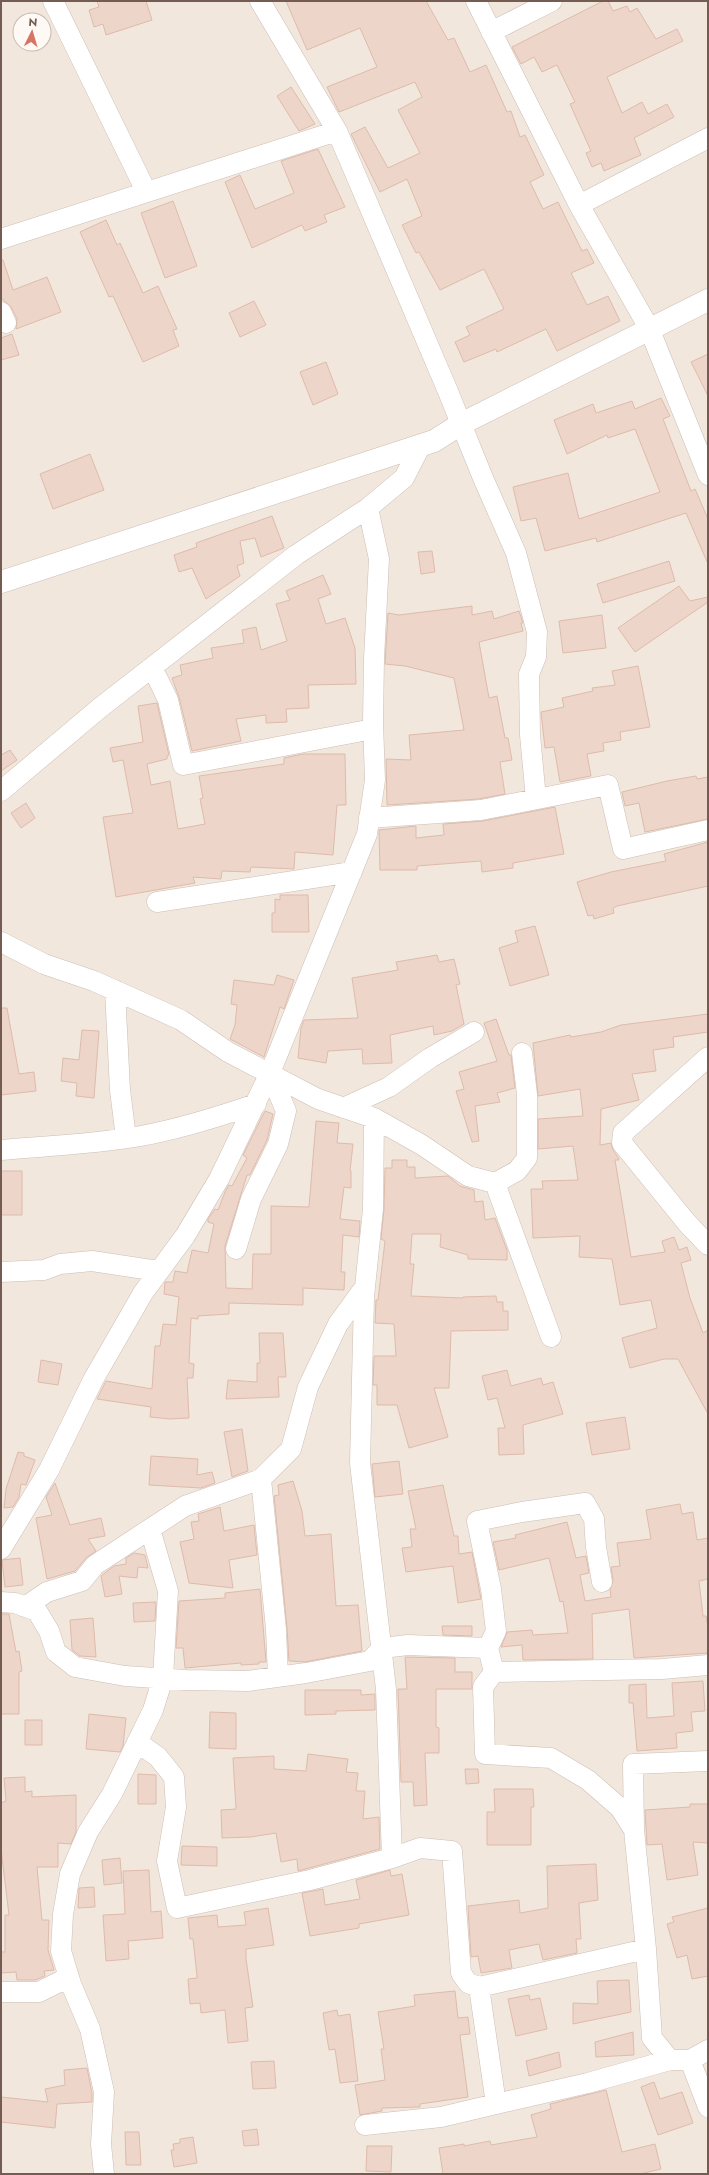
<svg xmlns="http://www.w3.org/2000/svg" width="709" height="2175" viewBox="0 0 709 2175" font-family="Jost,sans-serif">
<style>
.residential{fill:#f2e7dd;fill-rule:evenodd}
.building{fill:#edd5c9;stroke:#debbab}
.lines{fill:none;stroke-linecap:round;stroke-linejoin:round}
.minor-casing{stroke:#cdbdb4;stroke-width:21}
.tertiary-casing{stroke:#cdbdb4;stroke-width:23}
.minor{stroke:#fff;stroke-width:20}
.tertiary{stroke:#fff;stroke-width:22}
</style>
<rect width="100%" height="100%" fill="#fbf5ee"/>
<!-- residential -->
<path class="residential" d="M1,1H708V2174H1ZM20,20H44V44H20Z"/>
<!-- building -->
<path class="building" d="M97,1H146L152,20L106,35L103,24L94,27L89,10L99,7Z
M286,1H426L448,40L454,38L470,72L486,65L507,112L511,111L520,137L525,135L544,175L530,182L543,209L558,202L582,251L587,249L594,263L571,273L587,305L608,296L620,321L557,351L546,329L497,352L496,349L464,362L455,342L470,335L466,327L504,309L484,269L440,290L419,252L416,253L402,225L422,216L407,179L380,192L351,134L365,127L388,168L420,153L398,110L422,97L415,82L339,112L327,87L377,67L360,28L307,50Z
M603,1H608L613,11L627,6L630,12L637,8L656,39L677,29L683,41L607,77L622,113L642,102L648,114L667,104L674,117L634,138L641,155L604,171L601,163L592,167L586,153L591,151L570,104L575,102L557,65L542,72L534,57L521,64L512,47Z
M291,87L315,124L299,131L277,96Z
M318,149L345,207L324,215L327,222L305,231L302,225L252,248L225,182L240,175L255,209L294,193L281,161Z
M173,201L197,266L165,278L141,213Z
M106,220L117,245L120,243L143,293L158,286L177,329L173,330L179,346L143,362L113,296L109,297L80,232Z
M1,260H3L13,290L47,277L61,312L16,329L17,319L11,307L1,298Z
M254,301L266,325L240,337L229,313Z
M12,334L19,355L1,360V338Z
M708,354V396L691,362Z
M326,362L338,394L313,405L300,372Z
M661,398L670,416L663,419L691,491L695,489L708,519V564L686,513L597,542L596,538L545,551L536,518L521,521L513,487L568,473L579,519L660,492L635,429L608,438L607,435L567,454L554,420L593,404L596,413L632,401L635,409Z
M90,454L104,490L53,509L40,474Z
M272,516L284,548L261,557L255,538L240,541L244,563L237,566L240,576L206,599L192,568L179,572L174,555L197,547L196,543Z
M432,551L435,572L421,574L418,552Z
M669,561L675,581L603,603L597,584Z
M323,575L331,594L318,599L326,624L345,618L355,648L356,684L308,685L309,708L286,709L287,722L266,723V715L236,719L241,741L192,751L179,697L172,678L182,675L180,665L213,658L211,648L244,643L242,630L256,627L261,650L287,641L276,604L290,600L286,591Z
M679,586L690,601L708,597V602L635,652L618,628Z
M472,606V615L492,611L494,619L519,611L523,623H521L523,631L479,642L489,698L497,696L505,738H508L512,760L500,762L505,794L479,799L387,805L386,759L411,760L409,735L464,730L454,678L405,666L385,664L388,613L399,615Z
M602,615L606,648L563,653L559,621Z
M638,666L650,727L620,732L621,740L603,743L604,751L587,754L591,776L560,782L554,747L545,748L541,712L564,707L562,698L593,691L592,688L615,685L612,671Z
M157,703L169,755L167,756V759L147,764L151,785L170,781L178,829L205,824L200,799L203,798L199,776L284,764V758L303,754H345L346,805H337L333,855L295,852L294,869L251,867L250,872L222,871L221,879L193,877L195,883L116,897L103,817L133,813L123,760L113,762L110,748L143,742L138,706Z
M10,750L17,760L1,771V755Z
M696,776L697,779L708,777V819L645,832L639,803L625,806L622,792L667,781Z
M26,803L35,818L21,828L11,813Z
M555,807L564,854L513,863V868L482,872L481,861L417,866V870H380L379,830L416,826V838L444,835L443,824L483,821Z
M708,842V886L617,906L613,908L614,913L594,919L593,915L588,916L577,882L611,872L666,861L664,854Z
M280,895H308L309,932H272V913H275V899L280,900Z
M535,926L549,975L510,986L499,948L518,942L515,931Z
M437,955L439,962L454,959L460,984L456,985L464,1024L452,1031L434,1035L433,1026L390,1035L392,1063L363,1064L362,1049L328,1051L326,1063L298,1058L301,1028L304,1020L358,1018L352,978L398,970L396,962Z
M277,975L294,980L284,1009L280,1007L264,1057L230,1039L235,1025L237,1005L231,1004L234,980L274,985Z
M1,1008H7L19,1074L34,1072L36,1091L1,1095Z
M708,1014V1032L673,1037L674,1047L653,1050L656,1071L632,1074L639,1100L601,1109L600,1145L611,1143L613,1150L618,1157L619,1160H615L631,1257L665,1252L662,1241L674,1237L679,1250L687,1247L691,1260L681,1263L690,1298L703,1333L708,1330V1414L678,1359H664L630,1368L622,1338L657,1328L651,1300L620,1305L612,1259L579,1257L580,1236L533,1238L531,1189H543L542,1181L578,1180L573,1146L538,1149V1119L583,1116L580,1089L538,1096L533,1043L570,1035L571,1037L601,1032L621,1025Z
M496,1019L509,1055H511L515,1088L497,1093L500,1102L475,1106L479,1141L472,1142L456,1091L464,1089L459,1072L497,1061L484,1023Z
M82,1030L99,1031L94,1098L76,1096L77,1083L61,1081L63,1058L79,1060Z
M265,1111L273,1114L267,1140L250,1175H247L225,1246L226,1288L252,1289L253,1254H271V1206L309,1207L316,1121L339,1123L337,1143L353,1144L350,1171H351V1188L344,1187L340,1219L360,1221L359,1237L343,1235L341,1272H345L344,1290L303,1288V1305L229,1303V1314L198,1316V1319L191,1318L189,1363L194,1364L193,1378H187L189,1418L170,1419L150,1417L151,1407L97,1399L106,1381L152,1389L155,1346H160L163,1324L176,1325L179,1297L164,1294L165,1282H173L175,1271L187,1273L192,1250L208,1253L214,1224L208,1222V1219L215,1209L218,1210L225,1192L229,1185L232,1186L247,1158L243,1155Z
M392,1160H407V1167H415V1178L448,1176L460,1186L474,1190L475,1202L483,1201L485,1220L495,1218L507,1250V1260L468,1259V1255L440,1247L441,1234H412L410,1264H414L411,1296L463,1298V1297L496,1296L497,1302H503V1311H508V1330L451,1331L449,1388H434L448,1437L409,1448L397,1405H377V1385H373L374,1356H396L394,1324L375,1323L376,1300H378L385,1241L381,1239L384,1209L385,1168H392Z
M1,1171H22V1215H1Z
M259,1333H283L286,1377H278L279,1397L226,1399L228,1380L257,1382V1363H260Z
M41,1360L62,1364L58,1385L38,1382Z
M507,1370L511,1386L541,1378L543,1385L553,1382L563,1414L523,1425L524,1454L499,1455L498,1428H505L497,1398L488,1400L482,1376Z
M625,1417L630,1449L592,1455L586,1423Z
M242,1429L248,1471L232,1477L224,1432Z
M18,1452L24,1453V1456L35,1460L26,1485L21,1484L19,1497L13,1507L4,1508L6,1489Z
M151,1456L198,1459L197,1475L212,1472L215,1483L201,1488L149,1485Z
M399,1461L403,1494L375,1497L372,1464Z
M293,1481L302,1511L305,1536L331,1534L336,1606L358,1605L362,1651L305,1662L289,1661L287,1628L274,1496L279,1495L278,1485Z
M55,1483L70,1525L101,1518L105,1536L88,1539L96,1551L86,1558L75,1571L47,1579L36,1518L52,1515L46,1497Z
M443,1485L454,1536H458L459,1554L472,1552L481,1599L458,1603L453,1566L406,1572L402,1548L412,1547L410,1529H416L408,1491Z
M680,1504L682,1514L693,1512L697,1540L708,1538V1579L699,1581L703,1616H706L708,1627V1653L634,1658L629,1609L592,1614L593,1659L523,1660L522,1645L501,1647L507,1632L532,1630L533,1635L568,1633L563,1601L560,1602L549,1558L499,1570L493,1542L516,1538L515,1535L567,1522L576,1558L586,1556L589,1573L580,1575L585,1601L611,1597L610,1590L613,1580L611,1567L620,1566L617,1543L651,1539L646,1510Z
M220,1507L224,1531L254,1525L257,1555L229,1560L233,1588L189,1583L180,1542L194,1539L191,1522L199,1521L198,1514Z
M134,1553L145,1555L148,1568L138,1567L137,1578L119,1576L122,1594L105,1597L101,1576L114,1566L126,1564V1558Z
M20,1558L23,1585L5,1587L2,1560Z
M260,1589L266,1662H259V1664L241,1665V1663L185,1668L183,1648H176L179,1601L225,1598V1593Z
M156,1602L155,1621L134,1622L133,1603Z
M1,1614H9L16,1652L19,1651L22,1671L19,1672V1714H1Z
M93,1618L96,1657L80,1656L72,1650L70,1620Z
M442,1626H472V1636L443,1635Z
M405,1657L455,1658V1672H472V1689H436V1727L439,1728V1753H425L427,1805L414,1806L413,1782H401L398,1689H407Z
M703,1681L705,1711L691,1712L693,1731L676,1733L677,1748L637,1751L633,1703H629V1685L646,1684L647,1718L674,1716L672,1683Z
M305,1690H361V1695L375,1694V1710L336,1711V1714L305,1715Z
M210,1712L236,1713V1749L209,1748Z
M89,1714L126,1718L123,1746L120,1752L86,1749Z
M25,1720H42V1745H25Z
M308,1754L348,1759L346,1772L358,1773L356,1791H365L363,1819L379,1817L380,1849L298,1871L297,1859L281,1862L276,1833L251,1837L222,1838L221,1810L236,1809L233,1758L274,1756V1769L306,1771Z
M465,1769H478L479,1783L466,1784Z
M138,1774L156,1775V1804H138Z
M25,1777V1792L32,1791V1797L76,1795V1832L71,1844L58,1843V1867H37L42,1920H49L48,1950L54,1970L44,1971L45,1976L35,1980H17L16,1972L1,1973V1952H5V1915H9L1,1849V1803L6,1801L4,1778Z
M494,1789H533L534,1807H531V1845H487V1812H495Z
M690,1804H708V1843L693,1842L698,1875L667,1880L662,1844L647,1845L645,1810L690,1807Z
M182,1846L217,1847V1866L181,1865Z
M120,1858L122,1883L104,1885L102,1860Z
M596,1864L598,1900L579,1903L581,1939H576L577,1953L543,1960L539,1944L509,1950L512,1968L481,1973L478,1956L471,1957L468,1906L519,1900L520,1913L548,1908L547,1866Z
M149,1870L151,1912L161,1911L163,1938L128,1941L129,1959L106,1961L103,1915L125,1914L123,1871Z
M390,1870L391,1876L402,1874L409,1915L359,1924V1928L310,1936L302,1893L323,1889L325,1905L360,1899L356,1880Z
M94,1887L95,1907L78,1908L79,1888Z
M268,1908L274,1945L246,1949V1959L253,2007L245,2008L248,2041L228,2043L225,2010L201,2013L200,2003L190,2004L188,1979L197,1978V1976L193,1939H190L188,1918L217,1915L218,1927L246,1925L244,1912Z
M708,1908V1976L692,1979L687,1955L677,1958L667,1924L674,1922L672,1917Z
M629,1980L631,2012L573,2024V2003L598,2004L597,1981Z
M455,1991L458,2018L468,2017L470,2034L460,2035L468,2097L420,2104V2107L382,2108V2111L360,2115L355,2085L385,2080L381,2049H384L378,2012L415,2006L414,1995Z
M529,1995L530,2000L540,1998L547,2029L516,2036L508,1999Z
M337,2010L338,2016L350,2014L358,2081L340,2083L335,2049L329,2050L323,2013Z
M633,2032L634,2055L596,2057L595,2042Z
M559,2052L561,2067L529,2076L526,2061Z
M274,2061L276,2088L253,2089L251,2062Z
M87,2068L92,2093V2102L57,2104L55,2128L1,2122V2097L48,2102L45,2089L65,2085L64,2070Z
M654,2082L660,2099L682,2092L693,2123L658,2135L641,2087Z
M606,2090L622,2152L655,2144L661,2169L640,2174H443L439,2148L464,2144V2146L490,2141L491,2145L537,2137L531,2115L551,2109L550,2104Z
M257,2129L259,2145L244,2146L242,2131Z
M125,2132H139L141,2165H126Z
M193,2137L197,2163L174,2167L171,2150H174L173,2144L180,2143V2139Z
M367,2146H392L391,2172L366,2171Z"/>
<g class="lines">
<defs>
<path id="minor" d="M53,1L146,191
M260,1L337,131L447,389L483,478L516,553L537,632L536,657L529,674L530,735L536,799
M476,1L579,205L649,328L708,475
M491,32L552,1
M579,205L708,138
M1,239L337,131
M1,312L6,323
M152,667L168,700L183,765L373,729
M1,791L101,707L296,555L368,508L404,478L421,445
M369,818L481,810L608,785L623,849L708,830
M157,902L352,872
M1,942L44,964L94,981L181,1020L228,1052L318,1099L374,1118L422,1145L468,1176L495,1183L551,1337
M115,990L120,1090L126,1138
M708,1057L623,1133L622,1143L687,1223L708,1245
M343,1108L389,1087L430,1058L474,1032
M1,1150C48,1146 95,1144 141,1136C180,1129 218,1117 256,1104
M495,1183L517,1171L527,1158V1094L522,1053
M236,1249L251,1199L278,1144L286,1111L270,1073
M1,1272L44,1270L60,1264L92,1261L158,1271
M261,1479L276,1629L278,1677
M1,1549L49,1470L93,1380L143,1293L185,1236L219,1179L270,1073L367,834L375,780L373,722L374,659L379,559L368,508
M1,1602L15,1603L37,1611L49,1631L56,1652L75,1667L125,1676L185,1680L248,1681L306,1673L370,1661L382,1648L408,1645L488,1648L494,1672L662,1669L708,1665
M25,1607L47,1592L82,1581L95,1565L185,1506L261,1479L291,1449L308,1387L338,1324L365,1287
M488,1648L496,1631L491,1589L477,1521L522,1512L585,1503L594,1519L596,1547L602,1582
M494,1672L483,1687L485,1754L551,1758L588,1780L620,1808L634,1830
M137,1742L158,1757L174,1777L176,1807L167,1861L177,1908L310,1880L392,1858L386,1689L360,1463L364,1297L373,1209L374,1118
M392,1858L420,1848L452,1851L461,1973L468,1983L479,1987L646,1949
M479,1987L496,2104L588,2083L670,2060
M1,1992H39L69,1977
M708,2050L690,2060L708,2107
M690,2060H670L652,2038L646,1949L634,1830L633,1764L708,1761
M365,2125L441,2117L496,2104
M104,2174L101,2144L104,2092L90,2029L71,1984L61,1951L63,1914L70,1874L88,1832L112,1794L153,1710L163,1678L168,1591L150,1529"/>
<path id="tertiary" d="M1,582L434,441L461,424L708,300"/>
</defs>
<!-- minor casing -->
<use href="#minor" class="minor-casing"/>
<!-- tertiary casing -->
<use href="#tertiary" class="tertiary-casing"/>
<!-- minor -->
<use href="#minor" class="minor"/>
<!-- tertiary -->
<use href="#tertiary" class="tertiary"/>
</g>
<!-- border -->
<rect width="709" height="2175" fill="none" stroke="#745c52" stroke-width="4"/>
<!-- north arrow -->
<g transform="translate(32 32) rotate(5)"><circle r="19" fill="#fef9f4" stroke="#c7bab3"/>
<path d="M0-3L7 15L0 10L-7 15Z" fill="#d57563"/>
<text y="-6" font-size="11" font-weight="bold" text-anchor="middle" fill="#745c52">N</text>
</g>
</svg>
